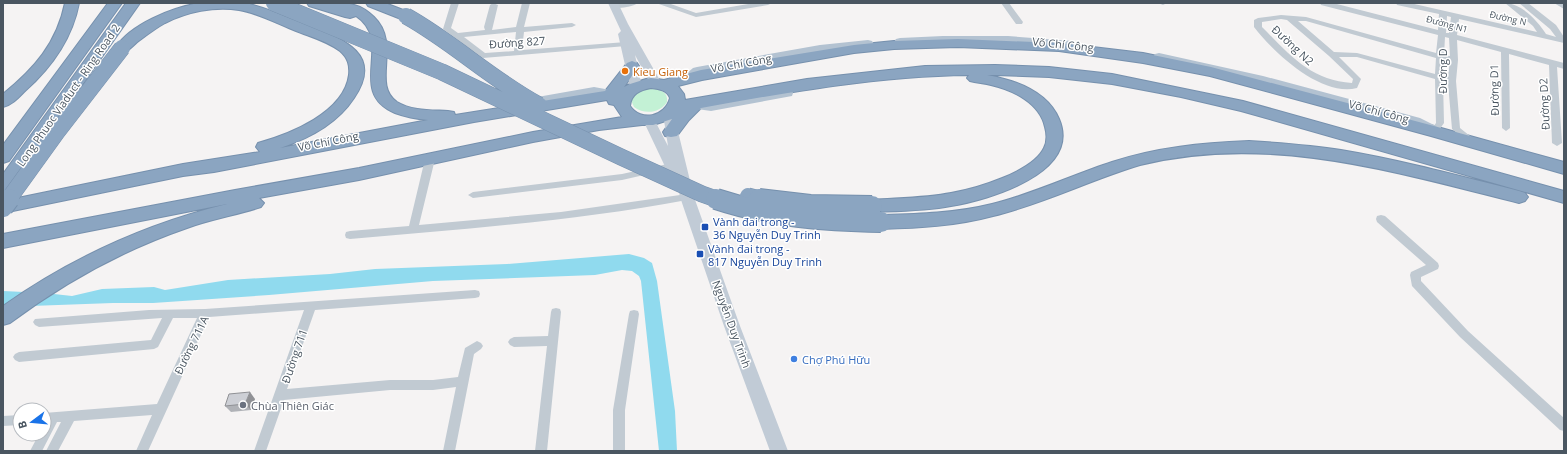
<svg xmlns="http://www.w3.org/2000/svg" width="1567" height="454" viewBox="0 0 1567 454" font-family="'Open Sans',sans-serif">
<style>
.green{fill:#c3f1d5}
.water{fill:#90daee}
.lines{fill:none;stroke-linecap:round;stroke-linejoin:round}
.highway-casing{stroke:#7690ad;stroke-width:2}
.street{fill:#c1cad2;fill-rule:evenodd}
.secondary{fill:#c1cbd6;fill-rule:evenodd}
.primary{fill:#b3c2d1;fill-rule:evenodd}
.highway{fill:#8ba5c1;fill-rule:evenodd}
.highway-bridge-far1-casing{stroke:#7690ad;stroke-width:17;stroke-linecap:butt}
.highway-bridge-casing{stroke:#7690ad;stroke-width:22;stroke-linecap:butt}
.highway-bridge-far1{stroke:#8ba5c1;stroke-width:16}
.highway-bridge{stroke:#8ba5c1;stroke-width:20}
.wall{fill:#b0b2b7}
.shaded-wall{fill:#909195}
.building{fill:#cdcfd5;stroke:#909195}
.food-dot{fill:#e8710a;stroke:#fff;stroke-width:1.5}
.transit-dot{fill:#1a4fb4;stroke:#fff;stroke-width:1.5}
.shop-dot{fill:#3f7fe0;stroke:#fff;stroke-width:1.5}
.worship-dot{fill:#6b7280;stroke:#fff;stroke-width:1.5}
.labels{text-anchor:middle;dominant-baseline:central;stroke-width:3;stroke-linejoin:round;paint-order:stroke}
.far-street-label{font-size:9px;fill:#4a5661;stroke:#fff}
.street-label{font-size:11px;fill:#4a5661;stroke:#fff}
.food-label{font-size:11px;fill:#c56008;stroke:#fff;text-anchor:start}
.transit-label{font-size:11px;fill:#164399;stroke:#fff;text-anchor:start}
.shop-label{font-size:11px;fill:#366cbe;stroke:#fff;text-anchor:start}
.worship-label{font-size:11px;fill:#5b616d;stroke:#fff;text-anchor:start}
</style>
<rect width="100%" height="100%" fill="#f5f3f3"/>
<!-- green -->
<path class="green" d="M653,88C661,90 668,92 667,102C660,113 645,115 634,107L631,100C635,91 643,89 653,88Z"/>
<!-- water -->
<path class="water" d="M629,254L644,258L652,263L657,281L675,411L677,451H659L641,281L639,276L632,271L622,270L595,275L433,281L269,295L153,303H113L3,307V291L45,293L72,296L102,289L154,287L165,290L228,280L330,274L375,269L507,264Z"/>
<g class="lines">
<defs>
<path id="highway" d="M65,3H79C72,39 52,67 25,91C19,97 12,105 3,107V94C34,69 57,43 65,3Z
M108,3H122L9,161L3,163V145Z
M126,3H140L47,135L9,191L3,193V174Z
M199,3C214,3 231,1 245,3C265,7 284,16 302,23C337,37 386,51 354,98C337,124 308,139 280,148L428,120C417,119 406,117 395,113C345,92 395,42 356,16L350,18L345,17L309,6L307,3L333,4L332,3C350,3 361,4 374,17C402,44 371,85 397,102C412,111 431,110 448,111L454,112L455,115L605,91L627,63L632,61L637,63L639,66L624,87L630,84L646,79L651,78L664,80L701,70L854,45L894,41L958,39L1059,43L1143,53L1211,67L1434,126L1564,162V174L1431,136L1210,76L1143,63L1059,51L958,47L894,49L854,53L702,80L678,86L684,94L685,100L807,79L925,66L995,65L1049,67L1112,74L1243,101L1564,191V203L1241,111L1181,97L1112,84L1049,77L995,75H987C1015,80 1047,91 1059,119C1082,173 988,200 951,206C925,211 898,211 872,212L866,211L863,206L866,201L872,200C898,198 925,198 951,193C975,189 1033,172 1044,148C1047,142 1047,134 1045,127C1040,103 1013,90 991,85C984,83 977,83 970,81L967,78L969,75C879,76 790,92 701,108L689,120L677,136L671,137L665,136L663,132L672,119L653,125H642L599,130L533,142L359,180L259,198L264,203L261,207C237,215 212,219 187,228C123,250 65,282 10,323L3,325V306C71,258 146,224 227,204L3,248V234L235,190L359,168L533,132L622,117L614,105L609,104L607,100L474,122L214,172L183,176L3,213V201L183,164L260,152L256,147L258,143C290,134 344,113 349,75C350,65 348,58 340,51C327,41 311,37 296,31C278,24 258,13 239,10C214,6 187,12 165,23C156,28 148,34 140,40C135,43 131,49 126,51C122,53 120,52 117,51L115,48C131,24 171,8 199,3ZM651,88C659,89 667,90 670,98C665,117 641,122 630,106C631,94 640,90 651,88Z
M366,3H385L411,13L413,16L411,19L406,20L401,19L368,6Z
M1249,141C1280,143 1310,145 1341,150C1401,160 1460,176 1519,191L1525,193L1528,197L1525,201L1519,203C1395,172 1268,133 1140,165C1090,180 1043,204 993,216C956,226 919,228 881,229L875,227L872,222L875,217L881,215C918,214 956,213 992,204C1033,194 1072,175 1112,162C1157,147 1202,143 1249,141Z"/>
</defs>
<!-- highway casing -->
<use href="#highway" class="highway-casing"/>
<!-- street -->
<path class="street" d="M451,3H459L451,28L458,33L485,30L484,27L490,5L493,3L498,5L492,30L516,27L522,3H530L524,27L572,23L576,25L572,27L524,32L522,50L626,42L630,44L626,46L483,58L443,29ZM516,32L514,51L485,53L464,37Z
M619,3H638C632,7 616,10 610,6Z
M656,3H668L696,13L754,3H772L768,5L696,17Z
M1001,3H1009L1023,22L1022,24H1016Z
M1158,3H1167L1163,5Z
M1320,3H1333L1438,30L1439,14L1397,5L1396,3H1410L1537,32L1533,26L1505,3C1521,3 1538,21 1546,34L1556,37L1550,29L1519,3H1528L1556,25L1564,37V43L1459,19L1457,35L1564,63V69L1557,67L1562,143L1557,146L1552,143L1549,65L1509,54L1510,128L1506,131L1502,128L1501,52L1457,40L1458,60L1456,81L1460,128L1475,140L1477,142L1472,145L1469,144L1452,129L1448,83L1443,81L1444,123L1437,133H1431L1430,131L1436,123L1435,79L1357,57H1339L1361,79L1357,88C1321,97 1274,53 1254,27V20L1258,18L1281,15L1306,17L1436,53L1438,35L1321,5ZM1447,16L1451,17L1449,33H1446ZM1281,19L1287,20L1329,56L1353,79L1352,83C1311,81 1289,54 1262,27V22ZM1298,21H1306L1436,58L1435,74L1357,53L1334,52ZM1445,37L1449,38L1450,56L1444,55ZM1444,60L1450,61L1448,77L1443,76Z
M1554,3H1563L1564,9Z
M430,156L435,159L419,225L561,212L687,194L692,197L687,200C575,221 463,229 350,239L346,238L345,235L346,232L350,231L409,226L425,159Z
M672,163L677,166L675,168L622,180L473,198L468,195L473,192L622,174Z
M1381,215L1385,216L1438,263L1439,266L1438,269L1421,277V281L1468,331L1564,418V431L1560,430L1460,337L1412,286L1410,275L1411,272L1426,265L1377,222L1376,219L1377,216Z
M475,290L479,291L480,294L479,297L475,298L315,310L287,389L390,380H433L458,377L465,348L477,341L481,343L483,346L481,349L474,354L455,451H443L456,387L433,390H390L284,400L266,451H254L304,310L209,317L148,451H136L152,415L74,421L58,451H46L61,422H57L42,451H30L39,434H44V413L157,404L197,318H173L158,347L154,349L19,362L15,360L13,357L15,354L19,352L151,340L162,318L39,327L35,325L33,322L35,319L149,310L205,309Z
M556,308L560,309L561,312L547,451H535L547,346L514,347L510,345L508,342L510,339L514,337L548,336L551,312L552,309Z
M634,310L638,311L639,314L625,410V451H613V410L629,314L630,311Z
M20,415V425L3,426V416Z"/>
<!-- secondary -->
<path class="secondary" d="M608,3H618L628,24L662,84L660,87H652L635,55L642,87L640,90H632L630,87L618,34L621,31Z
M669,110L673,111L694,197L740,326L788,451H770L724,326L680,197L677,182L672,180L670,177L643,120L645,117H653L668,146L663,114L665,111Z"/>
<!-- primary -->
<path class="primary" d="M943,36H1008L1072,41L1076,42L1078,45L1076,48L1072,49L986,43L900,46L896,45L894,42L896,39L900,38Z
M868,40L872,41L874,44L872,47L820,53L701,74C694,79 690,84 682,82L680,79L693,68L697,67L820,45Z
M1159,53L1263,76L1420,118L1436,126L1438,129L1436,132L1431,133L1415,125L1262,84L1155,60L1153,57L1155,54Z
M594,87L616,91L617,94L616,97L611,98L594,95L526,107L521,106L519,103L521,100L526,99Z
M787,89L792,90L793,93L792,96L711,111L690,108L688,105L690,102L695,101L711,103Z"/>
<!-- highway -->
<use href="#highway" class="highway"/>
<defs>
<path id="highway-bridge-far1" d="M274,3L442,72L621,157L702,194L719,200
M406,16C453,42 492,80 539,105
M748,196L764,200
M8,200L57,132L122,48"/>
<path id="highway-bridge" d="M716,199C770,217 824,221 881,222
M759,199L810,205L872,206
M3,207L9,199"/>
</defs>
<!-- highway-bridge-far1 casing -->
<use href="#highway-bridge-far1" class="highway-bridge-far1-casing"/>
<!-- highway-bridge casing -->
<use href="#highway-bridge" class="highway-bridge-casing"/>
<!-- highway-bridge-far1 -->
<use href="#highway-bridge-far1" class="highway-bridge-far1"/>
<!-- highway-bridge -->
<use href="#highway-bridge" class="highway-bridge"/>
</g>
<!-- wall -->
<path class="wall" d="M255,399L251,410L231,412L225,406Z"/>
<!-- shaded-wall -->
<path class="shaded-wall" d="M250,392L255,399L251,410L245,404Z"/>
<!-- building -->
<path class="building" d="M250,392L245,404L225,406L229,394Z"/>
<!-- markers -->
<circle class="food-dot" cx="625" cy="71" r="4"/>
<g class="transit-dot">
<rect x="701" y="223" width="8" height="8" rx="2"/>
<rect x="696" y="250" width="8" height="8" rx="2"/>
</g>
<circle class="shop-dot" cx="794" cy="359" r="4"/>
<circle class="worship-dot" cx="243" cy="405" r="4"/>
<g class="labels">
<!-- far-street labels -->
<g class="far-street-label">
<text transform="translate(1508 18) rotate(13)">Đường N</text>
<text transform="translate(1447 24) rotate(15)">Đường N1</text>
</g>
<!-- street labels -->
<g class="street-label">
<text transform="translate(517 42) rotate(-4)">Đường 827</text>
<text transform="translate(1063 44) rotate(6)">Võ Chí Công</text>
<text transform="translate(1293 45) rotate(43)">Đường N2</text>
<text transform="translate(741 63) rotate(-10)">Võ Chí Công</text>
<text transform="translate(1442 71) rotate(-90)">Đường D</text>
<text transform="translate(1494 90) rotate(-91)">Đường D1</text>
<text transform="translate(68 95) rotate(-55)">Long Phuoc Viaduct - Ring Road 2</text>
<text transform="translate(1544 104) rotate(-93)">Đường D2</text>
<text transform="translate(1379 111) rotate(15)">Võ Chí Công</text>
<text transform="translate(328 141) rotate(-11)">Võ Chí Công</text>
<text transform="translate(732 324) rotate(70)">Nguyễn Duy Trinh</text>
<text transform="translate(191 345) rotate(-64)">Đường 711A</text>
<text transform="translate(294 356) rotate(-71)">Đường 711</text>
</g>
<!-- food labels -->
<g class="food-label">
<text x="633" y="71">Kieu Giang</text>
</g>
<!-- transit labels -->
<g class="transit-label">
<text x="713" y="221">Vành đai trong -<tspan x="713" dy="13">36 Nguyễn Duy Trinh</tspan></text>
<text x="708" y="248">Vành đai trong -<tspan x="708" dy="13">817 Nguyễn Duy Trinh</tspan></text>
</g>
<!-- shop labels -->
<g class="shop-label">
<text x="802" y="359">Chợ Phú Hữu</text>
</g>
<!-- worship labels -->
<g class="worship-label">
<text x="251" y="405">Chùa Thiên Giác</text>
</g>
</g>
<!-- border -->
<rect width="1567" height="454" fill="none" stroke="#4a5661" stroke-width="8"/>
<!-- north arrow -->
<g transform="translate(32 422) rotate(254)"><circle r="19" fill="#ffffff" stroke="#b7bbc0"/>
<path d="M0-3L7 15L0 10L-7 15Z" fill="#1a73e8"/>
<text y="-6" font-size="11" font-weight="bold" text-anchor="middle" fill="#4a5661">B</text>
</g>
</svg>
